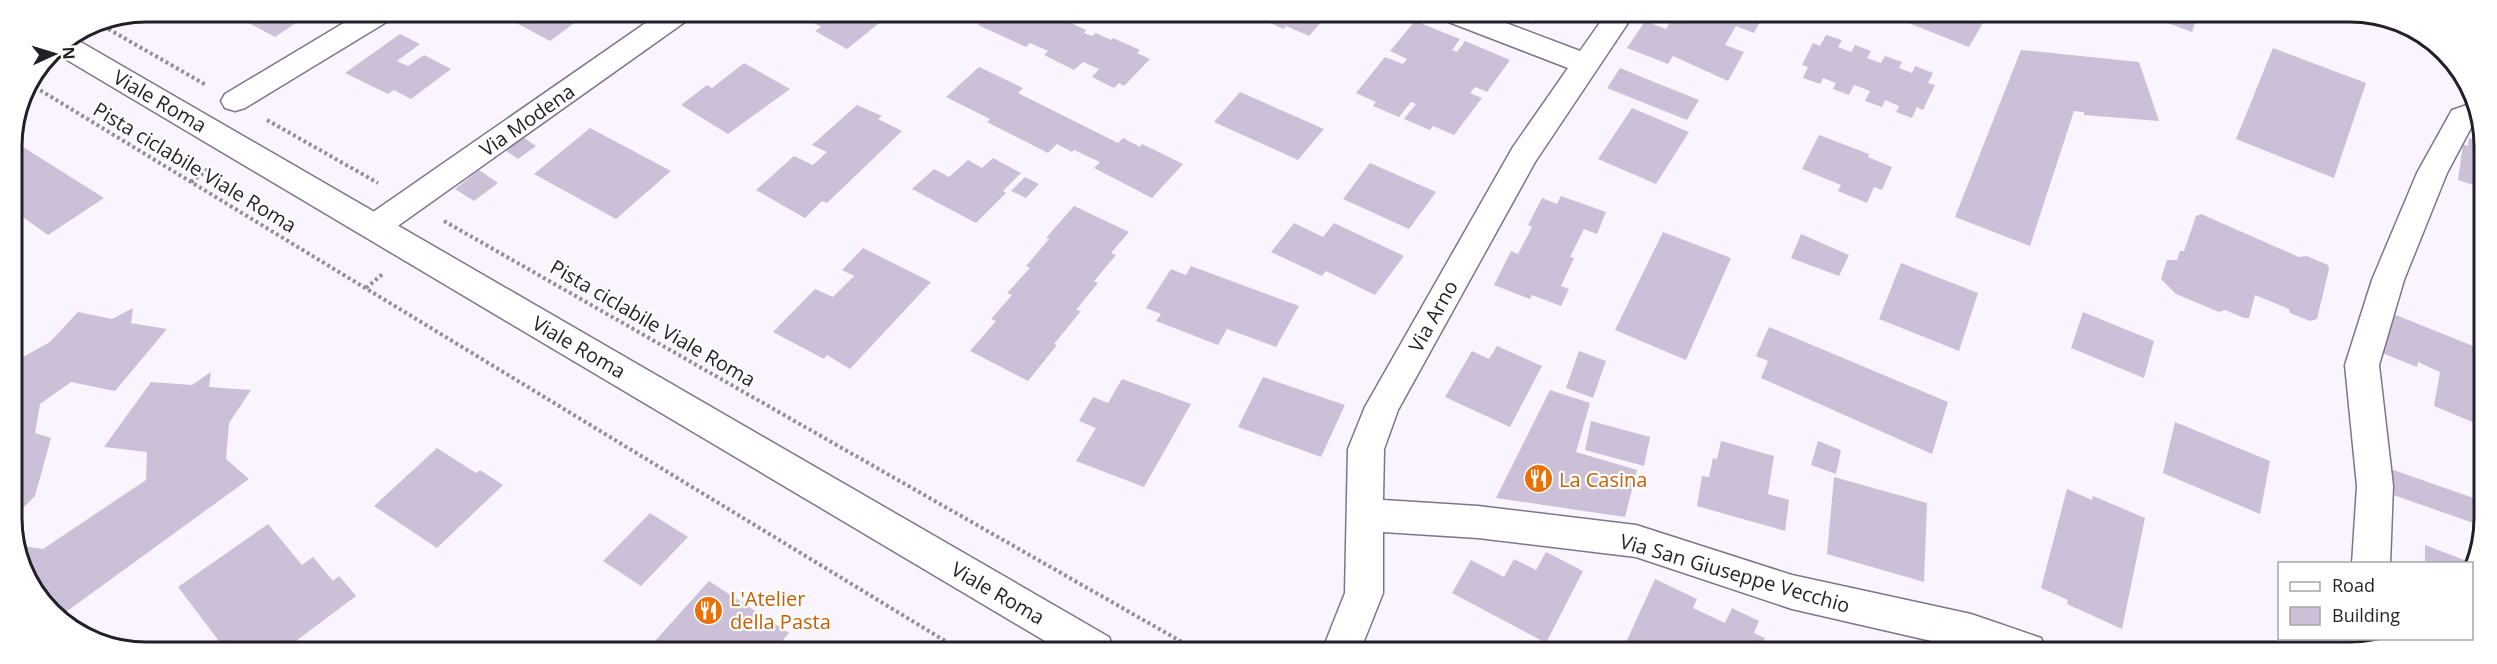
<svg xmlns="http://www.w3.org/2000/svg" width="2497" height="664" viewBox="0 0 2497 664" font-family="'Open Sans',sans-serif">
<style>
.building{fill:#ccc0d9}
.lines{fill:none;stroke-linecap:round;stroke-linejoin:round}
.street-casing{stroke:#7f748b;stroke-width:3}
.secondary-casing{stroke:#7f748b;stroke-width:3}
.path{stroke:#938f98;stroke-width:4;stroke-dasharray:3 3;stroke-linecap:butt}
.street{fill:#fff;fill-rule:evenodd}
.secondary{fill:#fff;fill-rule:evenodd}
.labels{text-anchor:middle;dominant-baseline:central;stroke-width:4.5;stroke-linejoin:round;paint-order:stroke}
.street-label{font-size:20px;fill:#231f28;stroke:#fff}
.food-label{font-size:20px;fill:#c56008;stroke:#fff;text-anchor:start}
.rim{fill:none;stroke:#231f28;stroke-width:3}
</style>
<rect width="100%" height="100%" fill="#f9f4fe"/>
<!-- building -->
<path class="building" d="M228,12H312L275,37Z
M496,12L588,13L550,41Z
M782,13H883L888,16L847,49L815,31L821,27L795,13L790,17Z
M965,13H1049L1086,30L1084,33L1092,36L1096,33L1111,40L1113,38L1140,50L1137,53L1150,59L1124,86L1119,83L1114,88L1092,77L1099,69L1083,62L1074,70L1044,55L1048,51L1030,43L1026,47L978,25L982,21Z
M1246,13H1334L1329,20L1325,18L1309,36L1286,26L1284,29Z
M1505,14H1545L1536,24Z
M1675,14H1764L1754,33L1736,26L1725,45L1744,52L1728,81L1673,56L1668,64L1627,48L1645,21L1666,29Z
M1886,14H1988L1969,47Z
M2143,14H2198L2192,32Z
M1415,21L1460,39L1452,50L1457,52L1465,41L1510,60L1487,92L1475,87L1470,93L1482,98L1454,135L1433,126L1430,130L1404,119L1416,104L1411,102L1399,117L1373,106L1376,102L1356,93L1385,57L1403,64L1407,59L1390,51Z
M400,34L420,44L397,61L408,66L424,55L451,69L411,99L394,90L388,94L345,73Z
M1826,35L1842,40L1838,47L1851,52L1855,45L1871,51L1867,58L1881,63L1885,56L1902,62L1899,68L1912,73L1915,66L1933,73L1928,83L1935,85L1923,110L1917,107L1912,118L1896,112L1899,106L1885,100L1882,107L1865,101L1870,91L1854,85L1849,95L1833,89L1836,83L1823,78L1820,84L1803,78L1808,67L1802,65L1813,43L1820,46Z
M2273,48L2366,83L2334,178L2236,139Z
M2021,50L2139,62L2159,121L2084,115V112L2074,111L2030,246L1955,217Z
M744,63L790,89L728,134L681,105L707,85L712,88Z
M979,67L1023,88L1018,93L1118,143L1123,138L1140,147L1142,144L1183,164L1152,198L1094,168L1100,162L1074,150L1072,152L1057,144L1048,153L987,122L990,119L946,97Z
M1620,68L1664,86L1699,100L1687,120L1607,88Z
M1240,92L1324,129L1298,160L1214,122Z
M857,105L882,116L878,119L902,131L827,203L822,201L805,218L756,190L794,156L813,165L827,152L812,145Z
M1632,108L1689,132L1656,184L1598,159Z
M590,128L671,171L616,219L534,174Z
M1819,135L1869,154L1868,157L1892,167L1882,190L1874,187L1867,203L1838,191L1841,185L1802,169Z
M523,137L536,146L518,159L505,150Z
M2469,138L2482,143V188L2458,180L2463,144L2468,146Z
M12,140L104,198L48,235L17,213L13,216Z
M993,158L1021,173L1003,191L1006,193L976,223L912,189L934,169L949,177L968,160L982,168Z
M1370,163L1436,192L1409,229L1343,199Z
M479,170L498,183L474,201L455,189Z
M1025,177L1039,184L1026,198L1011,191Z
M1561,196L1606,212L1597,234L1584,229L1570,257L1574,258L1561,286L1569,289L1561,306L1532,295L1530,299L1494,285L1511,251L1518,254L1532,227L1528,225L1542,198L1557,204Z
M1074,206L1129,232L1111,253L1116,255L1094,281L1098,283L1076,310L1081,311L1054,344L1057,345L1028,381L970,351L996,321L991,319L1012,295L1007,293L1030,268L1026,266L1049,239L1046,238Z
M2201,214L2299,257L2307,256L2328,265L2329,269L2317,319L2310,321L2290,313L2289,309L2255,295L2249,318H2244L2225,310L2219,312L2176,294L2161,279L2167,260H2177L2180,251H2184L2196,216Z
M1294,223L1323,237L1334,223L1404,256L1375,295L1326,271L1322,276L1271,252Z
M1663,232L1731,258L1686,360L1615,330Z
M1801,234L1849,255L1839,276L1791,258Z
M863,248L931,282L850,369L827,355L824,359L773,332L815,289L833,297L854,276L842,270Z
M1901,263L1978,293L1959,351L1879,319Z
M1191,266L1299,306L1276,347L1227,329L1218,345L1156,321L1161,314L1146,308L1171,269L1186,275Z
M133,308L131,323L167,329L115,391L71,382L40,404L35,433L51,438L35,496L20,511L15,528L14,362L50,342L78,312L112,319Z
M2083,312L2154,341L2144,378L2071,348Z
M2391,313L2478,348L2480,334L2482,335V426L2434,406L2440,372L2418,362L2417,367L2382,353Z
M1769,327L1948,402L1932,454L1761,378L1768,361L1756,356Z
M1497,346L1542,366L1510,427L1445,397L1472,351L1489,359Z
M1579,351L1606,361L1593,398L1566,388Z
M211,372L209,387L251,390L229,423L226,459L249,479L59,617L51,612L15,545L43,549L146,480L147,452L104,447L151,382L192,385Z
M1263,377L1345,405L1321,457L1238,427Z
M1122,379L1191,404L1144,487L1076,461L1096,428L1079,421L1093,397L1108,403Z
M1550,390L1590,403L1576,452L1637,470L1625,517L1496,498Z
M1591,421L1650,437L1644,466L1585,450Z
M2175,422L2270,461L2260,514L2163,473Z
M1721,441L1774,456L1768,494L1789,500L1785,531L1697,506L1702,476L1709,477L1713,458L1717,459Z
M1818,441L1841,450L1836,474L1811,465Z
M437,448L476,473L480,470L503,485L437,548L374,506Z
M2382,466L2482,501V526L2382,491Z
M1834,477L1927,503L1924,582L1827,554Z
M2067,489L2092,500L2093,496L2145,518L2122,629L2067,604L2068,600L2041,588Z
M650,513L688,537L641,586L603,561Z
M268,524L302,565L313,557L333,581L339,576L356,596L284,650L225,649L178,587Z
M2425,545L2472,563L2425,564Z
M1546,552L1583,571L1546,643L1452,593L1471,560L1504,577L1514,559L1536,570Z
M1655,579L1697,599L1693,608L1725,623L1732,608L1759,621L1754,633L1765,638L1760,651H1622Z
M709,581L789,633L774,650H669L655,641Z
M1800,642L1818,651H1796Z"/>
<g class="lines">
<defs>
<path id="street" d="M362,12H396L393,18L245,108L235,111L225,108L221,101L225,94Z
M660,13H693L689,19L385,235L374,239L363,235L358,227L363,219Z
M1443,14H1482L1580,51L1606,14H1634L1535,162L1398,410L1384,449L1383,500L1478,506L1636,525L1792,575L1971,614L2041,638L2046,651H1975L1792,609L1636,557L1478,538L1383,532V593L1360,651H1322L1345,593L1348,449L1365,407L1513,147L1568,68L1446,21Z
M2473,103L2482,121L2473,124L2447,173L2404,280L2379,365L2393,486L2390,564H2352L2357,486L2345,365L2372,280L2417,173L2452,110Z
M2348,638H2386V641L2359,652H2349Z"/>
<path id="secondary" d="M72,37L1109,637L1114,650H1060L52,51Z"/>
</defs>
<!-- street casing -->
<use href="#street" class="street-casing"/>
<!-- secondary casing -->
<use href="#secondary" class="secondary-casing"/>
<!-- path -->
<path class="path" d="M98,23L206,85
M30,84L960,650
M267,120L378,183
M191,182L208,169
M444,221L1196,650
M366,288L384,273"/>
<!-- street -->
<use href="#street" class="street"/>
<!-- secondary -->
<use href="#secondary" class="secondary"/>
</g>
<!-- icons -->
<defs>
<symbol id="restaurant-disc" viewBox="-11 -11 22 22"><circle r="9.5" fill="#e8710a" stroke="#fff"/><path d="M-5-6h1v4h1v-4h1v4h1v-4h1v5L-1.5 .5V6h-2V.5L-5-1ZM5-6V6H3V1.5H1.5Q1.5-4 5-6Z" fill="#fff"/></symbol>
</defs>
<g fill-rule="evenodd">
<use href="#restaurant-disc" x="1522" y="462" width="33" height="33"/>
<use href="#restaurant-disc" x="692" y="594" width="33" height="33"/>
</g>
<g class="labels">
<!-- street labels -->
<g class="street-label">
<text transform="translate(160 101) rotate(30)">Viale Roma</text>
<text transform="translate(527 120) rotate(-35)">Via Modena</text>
<text transform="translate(195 167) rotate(31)">Pista ciclabile Viale Roma</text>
<text transform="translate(1433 316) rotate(-61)">Via Arno</text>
<text transform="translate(653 323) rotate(30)">Pista ciclabile Viale Roma</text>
<text transform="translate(579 347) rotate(30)">Viale Roma</text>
<text transform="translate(1735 573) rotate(16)">Via San Giuseppe Vecchio</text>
<text transform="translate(998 593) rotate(30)">Viale Roma</text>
</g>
<!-- food labels -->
<g class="food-label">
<text x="1559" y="479">La Casina</text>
<text x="730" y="598">L'Atelier<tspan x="730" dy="23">della Pasta</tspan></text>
</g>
</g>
<!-- crop -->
<path d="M0 0H2497V664H0ZM146 22H2350A124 124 0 0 1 2474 146V518A124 124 0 0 1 2350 642H146A124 124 0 0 1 22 518V146A124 124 0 0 1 146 22Z" fill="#fff" fill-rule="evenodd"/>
<path class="rim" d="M146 22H2350A124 124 0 0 1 2474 146V518A124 124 0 0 1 2350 642H146A124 124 0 0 1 22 518V146A124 124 0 0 1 146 22Z"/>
<!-- legend -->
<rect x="2278" y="562" width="195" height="78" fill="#ffffff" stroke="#a7a5a9" stroke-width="1.5"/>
<rect x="2290" y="582" width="30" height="9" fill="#ffffff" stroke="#a7a5a9" stroke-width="1.5"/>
<text x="2332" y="592" font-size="18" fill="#231f28">Road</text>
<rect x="2290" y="607" width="30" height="18" fill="#ccc0d9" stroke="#a7a5a9" stroke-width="1.5"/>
<text x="2332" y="622" font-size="18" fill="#231f28">Building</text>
<!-- north arrow -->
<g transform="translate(54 54) rotate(86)" stroke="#ffffff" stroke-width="4.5" paint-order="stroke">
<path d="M0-4.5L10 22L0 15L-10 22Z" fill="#231f28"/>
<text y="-9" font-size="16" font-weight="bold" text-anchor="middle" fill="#231f28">N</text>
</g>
</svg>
